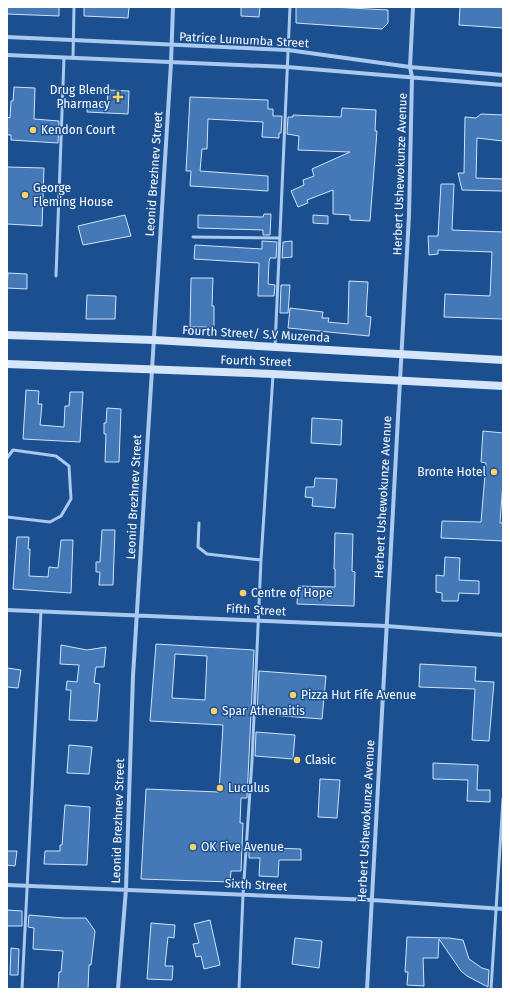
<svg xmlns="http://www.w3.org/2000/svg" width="510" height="996" viewBox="0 0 510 996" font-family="'Fira Sans',sans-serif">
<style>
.building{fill:#4478b7;stroke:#cfe3fa;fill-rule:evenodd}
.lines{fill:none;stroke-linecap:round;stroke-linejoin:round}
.service{stroke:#a9c9ee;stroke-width:3}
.minor{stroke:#a9c9ee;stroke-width:4}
.secondary{stroke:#d6e6fa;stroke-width:8}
.poi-dot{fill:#ffd166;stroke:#1b4f8f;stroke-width:1.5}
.labels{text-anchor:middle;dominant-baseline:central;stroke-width:3;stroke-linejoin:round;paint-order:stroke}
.street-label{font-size:12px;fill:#fff;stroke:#1b4f8f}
.poi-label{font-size:12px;fill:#fff;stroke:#1b4f8f;text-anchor:start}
</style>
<rect width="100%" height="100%" fill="#1b4f8f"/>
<!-- building -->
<path class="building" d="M7,7H59V16L7,14Z
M84,7H129L128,18L84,16Z
M241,7H260L259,17L241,16Z
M296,7H332L388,10V23L382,29L296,23Z
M460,7H503V28L459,25Z
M14,87L35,88L34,119L59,121L58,143L11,140V135H7V117L10,118L11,101H13Z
M108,90L129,91L128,114L87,112L88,103L107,104Z
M190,97L268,100V109H273V116H282L281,133H279V138L262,137L263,122L208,119L207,149H202L200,171L268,176V191L190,186L191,171H186Z
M342,108L376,110L375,131H377L370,221L350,220V215L333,214V190L307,200L308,203L298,207L291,191L304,185L303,180L314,176L312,169L350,152L298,150L299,136L287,134L288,117H293V115L341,117Z
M481,114L503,115V141L477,138L476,178L503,179V191L462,190L458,173H464L465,117L476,118Z
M7,167L44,168L42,226L7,224Z
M441,184H454L452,230L503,232V319L444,317L445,294L490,296L492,252L438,250V254L429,255L428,236H438Z
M264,214H271L270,235H263V230L198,228V215L263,217Z
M125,215L131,236L83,245L78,226Z
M313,215L328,216V224L313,223Z
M262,241L277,242L276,258H270L269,262L268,284L275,285L274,296H258L259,263L194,259L195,245L262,249Z
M292,241V257L282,258L283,242Z
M8,273L27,274V289L7,288Z
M191,278H213L212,306H214V327H190Z
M349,281L368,282L366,316L371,317L369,336L288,328L290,308L323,312L322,318H329L328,322L348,324Z
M281,285H290L288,313H280Z
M87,295L116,296L115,319H86Z
M26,390L39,391L38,404H42L40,425L64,427L65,406H69L70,392H83L80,442L23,439Z
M107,408L121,409L119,462H105L106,434H104V423H106Z
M312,418L342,420L341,445L311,443Z
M483,431L503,433V482L500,523H503V541L441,538L442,521L481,522L486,463L481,462Z
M315,478L337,479L335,508L312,506L313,498L305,497L306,487H314Z
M102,530H115L113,585H99L100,572H96V562H100Z
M335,533L353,534L352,571L355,572L354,606L297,604L298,586L335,587V569H334Z
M17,537H29L28,549H30L29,576L48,577L49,567L58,568L61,540H73L71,593L13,589Z
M445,557L460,558L459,580L479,581V594L459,593L458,601H442V593L436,592V575L444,576Z
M156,644L254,650L247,798H241L240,823H243L241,871H231L230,882L141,879L146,789L219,792L223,725L150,721ZM175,654L207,656L205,700L172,698Z
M61,645L87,650L106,647L104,667H96L94,683L100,684L97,721L69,720L71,690H66L67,681L77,682L79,665L60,664Z
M420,664L476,667L475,681L494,682L489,741L472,740L475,689L419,687Z
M7,668L21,670L18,688L7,687Z
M259,671L326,676L322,719L257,714Z
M256,732L295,735L293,759L255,756Z
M69,745L92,747L89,774L67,773Z
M433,763L478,765L477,790H490V802L467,801L468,780L433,779Z
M320,779L340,780L337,818L318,817Z
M65,805L90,807L87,865L44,864L45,851H60V845H62Z
M249,847L301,849V860H279L278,877L259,876L260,858H249Z
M7,851H17L15,866L7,865Z
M7,910L22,911V926H7Z
M29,915L64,918H86L95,931L91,965H89L88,989H58L59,972H61L63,951L33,949L34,928L28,927Z
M210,920L220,965L204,969L201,956L196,957L193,944L199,943L194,924Z
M151,923L175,925L174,938L168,937L165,966H173L172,980L147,979Z
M407,937L449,938L463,940L469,959L482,968L489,970L488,987L467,976L461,971L439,939L438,958H423L424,986L407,985L408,972H405Z
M295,938L322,941L319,968L292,964Z
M11,948L19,949L18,975H10Z"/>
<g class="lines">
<!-- service -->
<path class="service" d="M73,58L74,7
M193,237L279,238
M56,276L64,58
M275,347L290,7
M7,458L13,450L56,456L69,466L71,499L61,516L50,522L7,517
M199,523L198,547L207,554L261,560
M22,989L41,611
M239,989L243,895L252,761L261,560L273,375
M491,989L503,799"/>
<!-- minor -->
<path class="minor" d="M7,37L288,50L410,67L503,75
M7,55L287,67L503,85
M7,610L386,626L503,635
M7,885L372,900L503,909
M118,989L126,889L133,676L171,63L173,7
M367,989L409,215L412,77L410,67L413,7"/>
<!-- secondary -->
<path class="secondary" d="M7,335L154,340L503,360
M7,364L273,374L503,386"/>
</g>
<!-- markers -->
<g class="poi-dot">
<path d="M116 91h4v4h4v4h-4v4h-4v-4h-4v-4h4z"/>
<circle cx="33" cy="130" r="4"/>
<circle cx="25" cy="195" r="4"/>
<circle cx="494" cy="472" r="4"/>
<circle cx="243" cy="593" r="4"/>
<circle cx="293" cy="695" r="4"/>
<circle cx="214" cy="711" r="4"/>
<circle cx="297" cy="760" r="4"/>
<circle cx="220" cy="788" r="4"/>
<circle cx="193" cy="847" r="4"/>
</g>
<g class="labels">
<!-- street labels -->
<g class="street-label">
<text transform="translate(244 40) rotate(3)">Patrice Lumumba Street</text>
<text transform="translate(154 174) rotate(-86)">Leonid Brezhnev Street</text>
<text transform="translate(400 174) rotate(-88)">Herbert Ushewokunze Avenue</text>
<text transform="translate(256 334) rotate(3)">Fourth Street/ S.V Muzenda</text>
<text transform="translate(256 361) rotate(2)">Fourth Street</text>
<text transform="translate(134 497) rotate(-87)">Leonid Brezhnev Street</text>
<text transform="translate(383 497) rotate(-87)">Herbert Ushewokunze Avenue</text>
<text transform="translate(256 610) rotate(3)">Fifth Street</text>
<text transform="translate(118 821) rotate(-88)">Leonid Brezhnev Street</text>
<text transform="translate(366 821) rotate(-87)">Herbert Ushewokunze Avenue</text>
<text transform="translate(256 885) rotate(3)">Sixth Street</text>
</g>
<!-- poi labels -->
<g class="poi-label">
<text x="110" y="90" text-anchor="end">Drug Blend<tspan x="110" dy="14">Pharmacy</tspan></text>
<text x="41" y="130">Kendon Court</text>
<text x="33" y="188">George<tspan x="33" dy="14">Fleming House</tspan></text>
<text x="486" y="472" text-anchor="end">Bronte Hotel</text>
<text x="251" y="593">Centre of Hope</text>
<text x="301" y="695">Pizza Hut Fife Avenue</text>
<text x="222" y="711">Spar Athenaitis</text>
<text x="305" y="760">Clasic</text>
<text x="228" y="788">Luculus</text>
<text x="201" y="847">OK Five Avenue</text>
</g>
</g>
<!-- border -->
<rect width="510" height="996" fill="none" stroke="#ffffff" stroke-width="16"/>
</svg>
